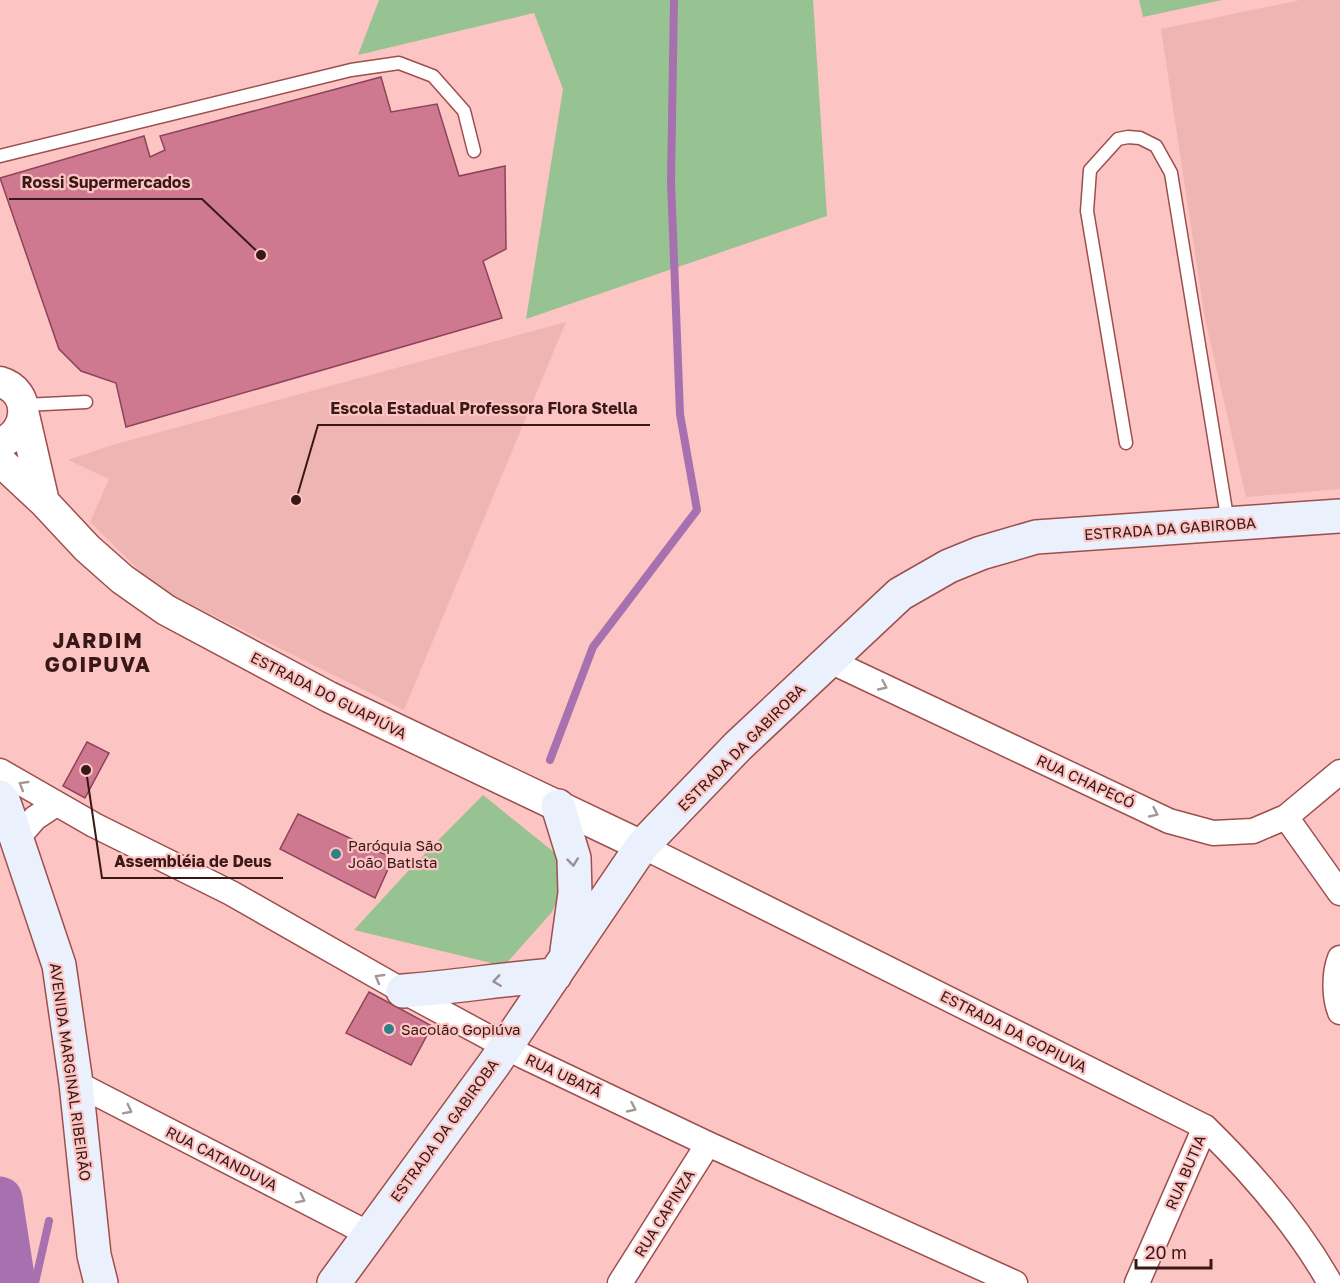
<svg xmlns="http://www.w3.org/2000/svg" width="1340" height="1283" viewBox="0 0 1340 1283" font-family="'Golos Text',sans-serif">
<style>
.built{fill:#efb5b2}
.green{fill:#97c392}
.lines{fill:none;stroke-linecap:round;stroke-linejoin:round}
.stream{stroke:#a771b0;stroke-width:8}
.river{stroke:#a771b0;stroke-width:45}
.building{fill:#cf7991;stroke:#8d435a;stroke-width:1.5}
.service-casing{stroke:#9d4f4e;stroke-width:15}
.minor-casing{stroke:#9d4f4e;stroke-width:27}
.tertiary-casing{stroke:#9d4f4e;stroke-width:33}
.secondary-casing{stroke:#9d4f4e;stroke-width:36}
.service{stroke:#fff;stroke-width:12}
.minor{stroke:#fff;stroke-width:24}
.tertiary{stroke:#fff;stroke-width:30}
.secondary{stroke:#ebf1fc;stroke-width:33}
.oneway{stroke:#a69797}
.oneway2{stroke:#9b8f95}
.poi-dot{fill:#357e83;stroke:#fcc5c3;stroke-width:2}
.labels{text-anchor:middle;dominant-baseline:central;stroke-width:4.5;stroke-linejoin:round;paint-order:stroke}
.street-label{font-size:15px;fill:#391817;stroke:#fcc5c3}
.poi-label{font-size:15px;fill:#391817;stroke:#fcc5c3;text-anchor:start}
.district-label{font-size:21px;font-weight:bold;letter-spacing:1.5px;fill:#391817;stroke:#fcc5c3}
.leader{fill:none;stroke:#391817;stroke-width:2}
.callout-dot{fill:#391817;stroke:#fcc5c3;stroke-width:2}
.callout-label{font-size:16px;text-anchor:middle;font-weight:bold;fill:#391817;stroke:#fcc5c3;stroke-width:4.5;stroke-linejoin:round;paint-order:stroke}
</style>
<rect width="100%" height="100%" fill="#fcc5c3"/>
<!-- built -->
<path class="built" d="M1300,0H1340V489L1246,497L1205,319L1161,29Z
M566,322L404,710L156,587L90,522L109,479L68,460L112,445Z"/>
<!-- green -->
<path class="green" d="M379,0H813L827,216L526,319L563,89L534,13L358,55Z
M1139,0H1222L1143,17Z
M483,795L560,857L561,891L552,912L504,966L354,930L409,870Z"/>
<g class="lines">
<!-- stream -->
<path class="stream" d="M550,760L593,647L697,510L680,414L671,182L674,0
M35,1283L49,1221"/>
<!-- river -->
<path class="river" d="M0,1199L13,1283"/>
</g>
<!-- building -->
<path class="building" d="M381,77L391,112L437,104L459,176L505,166L506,249L483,261L502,318L126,427L116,383L81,371L59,349L0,178L144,136L150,157L165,150L160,136Z
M87,742L109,753L85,798L63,786Z
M298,814L393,858L375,898L280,849Z
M369,992L432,1026L411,1065L346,1033Z"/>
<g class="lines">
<defs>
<path id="service" d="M0,156L351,70L399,63L433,76L464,111L474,151
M24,405L86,402
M1126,443L1087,211L1090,170L1118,139L1128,137L1140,138L1156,146L1171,173L1228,523"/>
<path id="minor" d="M830,661L1169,821L1213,833L1253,831L1286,817L1340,772
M0,771L94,825L231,893L403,991L523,1056L708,1144L1015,1283
M1286,817L1340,893
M17,839L35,818L56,804
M642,846L1205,1127C1252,1173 1297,1225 1330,1283
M1340,958C1334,973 1334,997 1340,1012
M76,1083L369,1234
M620,1283L708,1144
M1137,1283L1205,1127"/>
<path id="tertiary" d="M0,382C32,391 30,433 0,443
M24,415L44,502
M0,461L44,502L87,548L122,579L166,610L329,697L642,846"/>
<path id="secondary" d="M0,797L4,803L14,831L59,965L76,1083L94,1255L101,1283
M558,806L574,858L575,893L567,951
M403,991C454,987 504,979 555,975
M334,1283L494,1064L642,846L738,746L900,594L949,566L981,553L1036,537L1340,516"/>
</defs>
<!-- service casing -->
<use href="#service" class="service-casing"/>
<!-- minor casing -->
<use href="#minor" class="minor-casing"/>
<!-- tertiary casing -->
<use href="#tertiary" class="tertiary-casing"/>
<!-- secondary casing -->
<use href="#secondary" class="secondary-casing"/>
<!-- service -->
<use href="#service" class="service"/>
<!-- minor -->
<use href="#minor" class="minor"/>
<!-- tertiary -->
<use href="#tertiary" class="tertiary"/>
<!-- secondary -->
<use href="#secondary" class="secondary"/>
</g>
<!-- one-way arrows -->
<defs><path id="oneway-chevron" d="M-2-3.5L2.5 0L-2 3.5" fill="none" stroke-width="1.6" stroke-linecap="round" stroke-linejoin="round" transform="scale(1.5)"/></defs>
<g class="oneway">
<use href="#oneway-chevron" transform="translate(883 686) rotate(25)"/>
<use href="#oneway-chevron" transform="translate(23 785) rotate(-149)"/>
<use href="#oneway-chevron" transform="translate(1154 813) rotate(25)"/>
<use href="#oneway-chevron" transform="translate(379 978) rotate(-150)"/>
<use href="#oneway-chevron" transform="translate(632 1108) rotate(25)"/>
<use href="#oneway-chevron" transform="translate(128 1110) rotate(27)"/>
<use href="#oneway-chevron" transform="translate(301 1199) rotate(27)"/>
</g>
<g class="oneway2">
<use href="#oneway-chevron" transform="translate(573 862) rotate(84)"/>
<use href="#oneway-chevron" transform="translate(497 981) rotate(172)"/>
</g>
<!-- markers -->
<g class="poi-dot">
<circle cx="336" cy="854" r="6"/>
<circle cx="389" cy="1029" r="6"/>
</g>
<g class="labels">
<!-- street labels -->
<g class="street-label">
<text transform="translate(1170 528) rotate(-4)">ESTRADA DA GABIROBA</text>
<text transform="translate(329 695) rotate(27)">ESTRADA DO GUAPIÚVA</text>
<text transform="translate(741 747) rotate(-45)">ESTRADA DA GABIROBA</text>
<text transform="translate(1086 781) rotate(25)">RUA CHAPECÓ</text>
<text transform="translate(1014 1031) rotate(27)">ESTRADA DA GOPIUVA</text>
<text transform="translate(71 1072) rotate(82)">AVENIDA MARGINAL RIBEIRÃO</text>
<text transform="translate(564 1075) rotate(25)">RUA UBATÃ</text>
<text transform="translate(444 1130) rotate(-54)">ESTRADA DA GABIROBA</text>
<text transform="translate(222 1158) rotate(27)">RUA CATANDUVA</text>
<text transform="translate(1185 1172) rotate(-67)">RUA BUTIA</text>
<text transform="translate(664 1213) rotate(-58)">RUA CAPINZA</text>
</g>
<!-- poi labels -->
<g class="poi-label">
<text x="348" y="845">Paróquia São<tspan x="348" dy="17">João Batista</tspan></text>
<text x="401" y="1029">Sacolão Gopiúva</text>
</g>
<!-- district labels -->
<g class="district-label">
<text x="98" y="640">JARDIM<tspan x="98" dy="24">GOIPUVA</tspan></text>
</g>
</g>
<!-- callouts -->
<path class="leader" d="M261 255L202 199H9M296 500L318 425H650M86 770L102 878H283"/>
<g class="callout-dot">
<circle cx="261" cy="255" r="6"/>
<circle cx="296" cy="500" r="6"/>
<circle cx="86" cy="770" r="6"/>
</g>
<g class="callout-label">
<text x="106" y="188">Rossi Supermercados</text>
<text x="484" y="414">Escola Estadual Professora Flora Stella</text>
<text x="193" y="867">Assembléia de Deus</text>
</g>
<!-- scale -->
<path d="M1136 1259v9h75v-9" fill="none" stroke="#391817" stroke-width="3"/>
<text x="1145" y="1259" font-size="18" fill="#391817" stroke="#fcc5c3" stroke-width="4.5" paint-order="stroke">20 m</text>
</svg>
